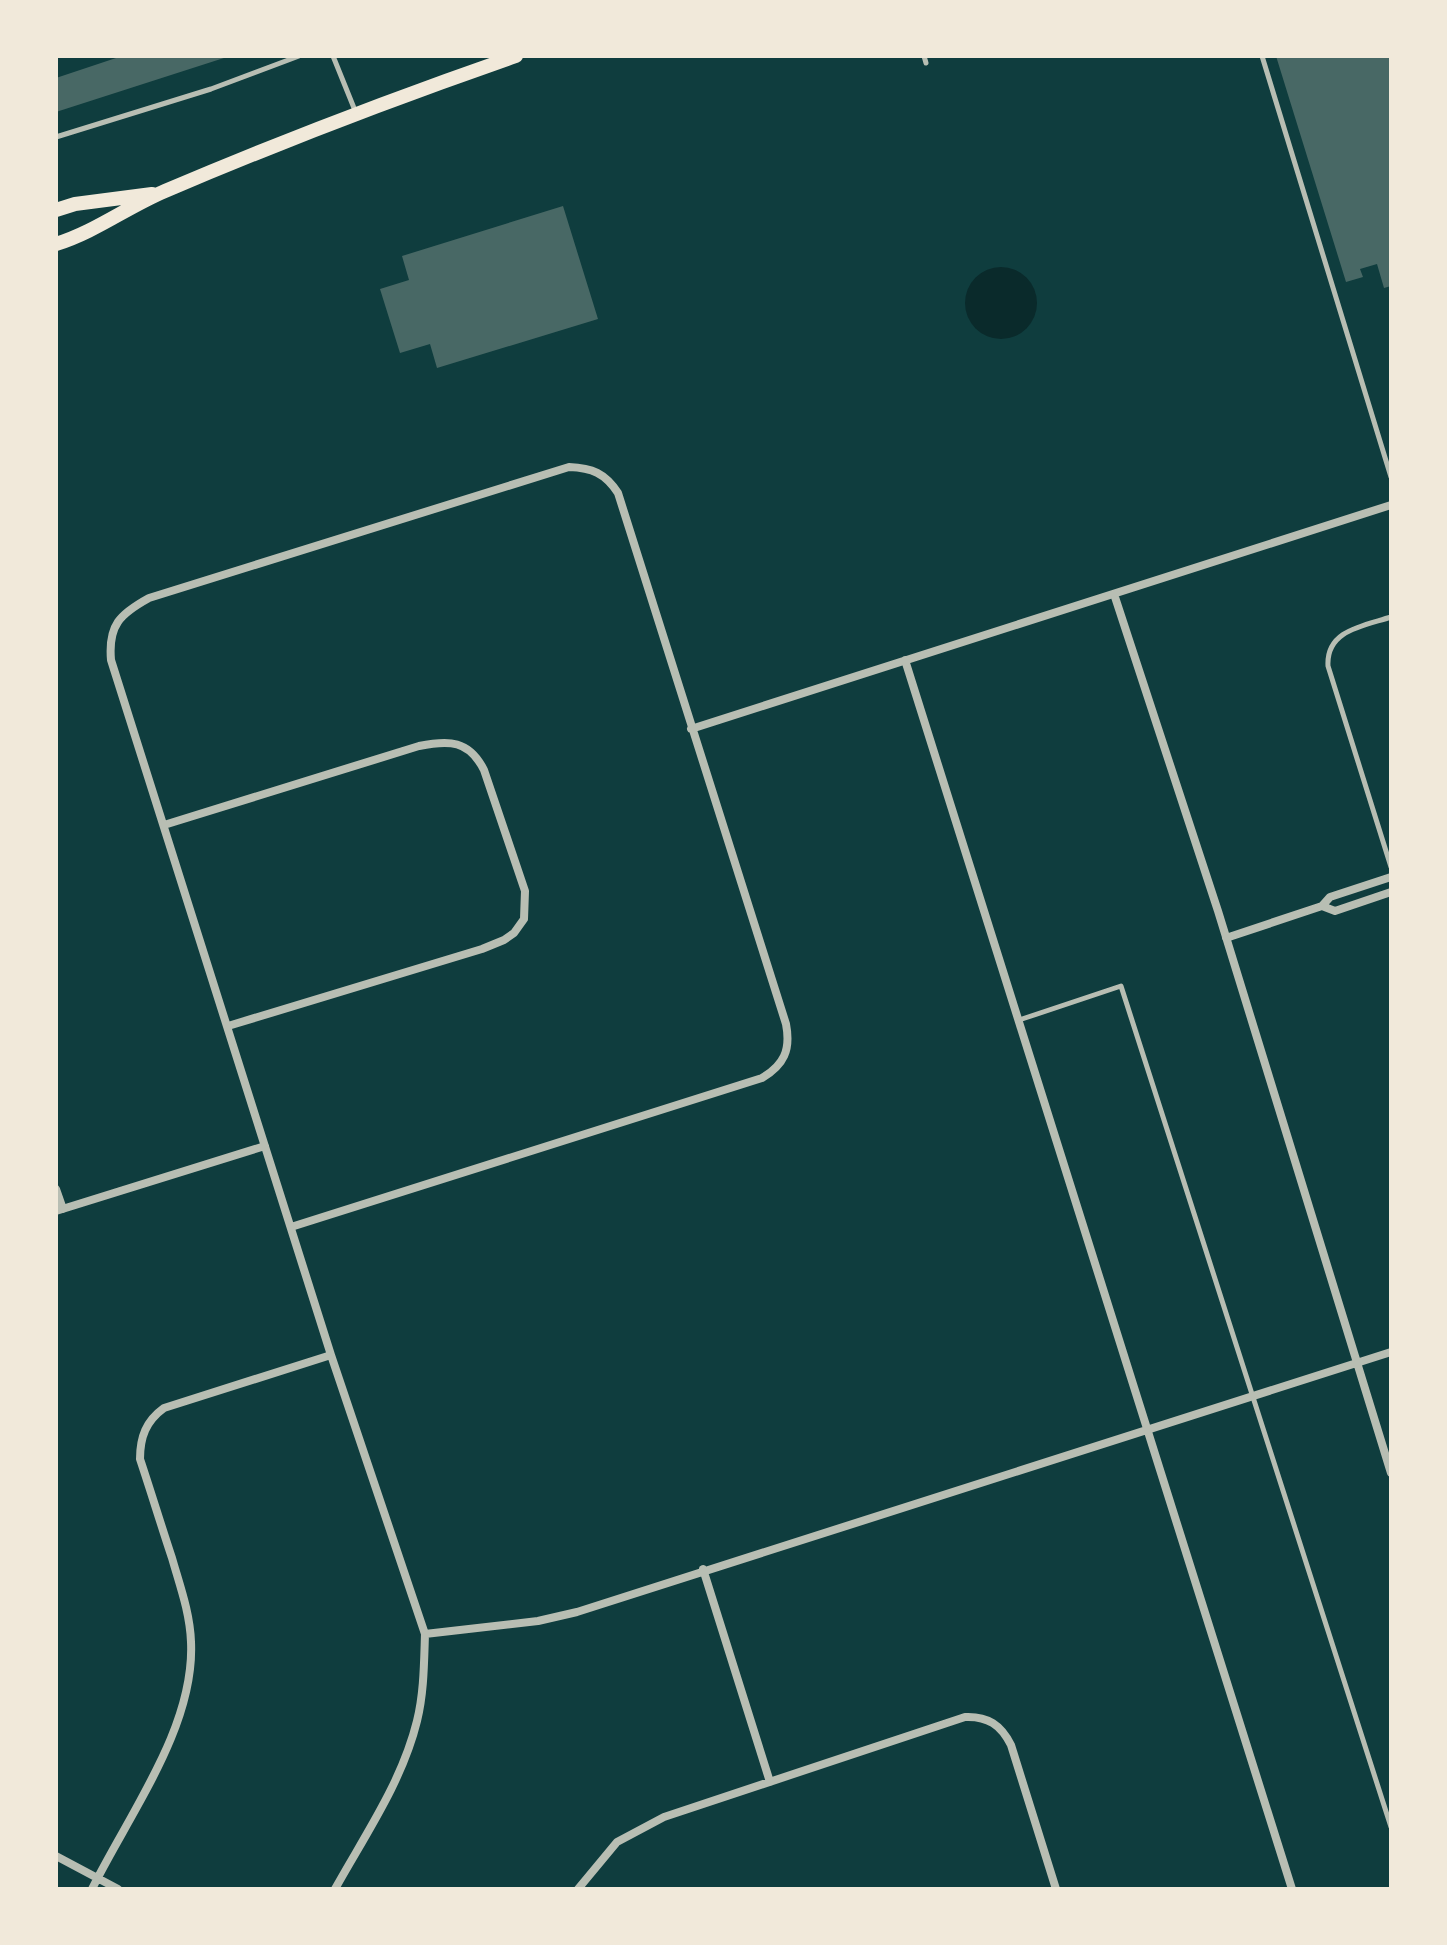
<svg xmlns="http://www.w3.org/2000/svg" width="1447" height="1945" viewBox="0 0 1447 1945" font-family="'Exo 2',sans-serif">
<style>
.water{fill:#0a2a2b}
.building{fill:#486865}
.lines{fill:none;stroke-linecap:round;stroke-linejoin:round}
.service{stroke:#b8beb3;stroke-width:5}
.minor{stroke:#b8beb3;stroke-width:8}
.secondary{stroke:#f1e9da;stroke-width:14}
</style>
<rect width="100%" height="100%" fill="#0f3d3e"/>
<!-- water -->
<path class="water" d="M965 303a36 36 0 1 1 72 0a36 36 0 1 1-72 0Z"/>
<!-- building -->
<path class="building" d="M122,56H227V57L56,112V78Z
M1276,56H1391V286L1384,288L1377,264L1360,269L1363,277L1346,282Z
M563,206L598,319L437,368L430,344L400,353L380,289L409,280L402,256Z"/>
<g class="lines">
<!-- service -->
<path class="service" d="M333,56L356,113
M924,56L926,63
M1262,56L1391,477
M56,137L211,89L299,56
M1391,617C1363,626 1326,630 1328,666L1391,867
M1019,1020L1121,986L1391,1827"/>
<!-- minor -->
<path class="minor" d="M1114,594L1218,911L1391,1473
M905,660L1292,1889
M691,729L1391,505
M164,825L419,746C449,740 469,740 484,770L525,891L524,919L514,933L504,940L482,949L228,1026
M1322,906L1335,911L1391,892
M1226,938L1322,906L1330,897L1391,877
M56,1189L63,1209
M56,1211L265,1146
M291,1227L762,1078C784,1065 791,1050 786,1024L618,493C605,473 592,468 569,467L149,598C120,614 108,625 111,660L331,1355L425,1634C424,1663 424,1693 417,1721C402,1782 365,1835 335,1889
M703,1569L770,1782
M425,1634L538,1621L577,1612L1391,1352
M56,1856L118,1889
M92,1889C129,1814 195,1727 191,1642C190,1613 180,1586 172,1558C161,1525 151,1492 140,1459C140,1437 146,1421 164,1408L331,1355
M578,1889L617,1842L664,1817L965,1717C988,1716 1001,1725 1011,1745L1056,1889"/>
<!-- secondary -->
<path class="secondary" d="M56,210L75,204L152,194
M56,244C95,232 127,207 165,191C280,142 398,97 516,56"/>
</g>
<!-- border -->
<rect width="1447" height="1945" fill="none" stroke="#f1e9da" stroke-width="116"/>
</svg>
